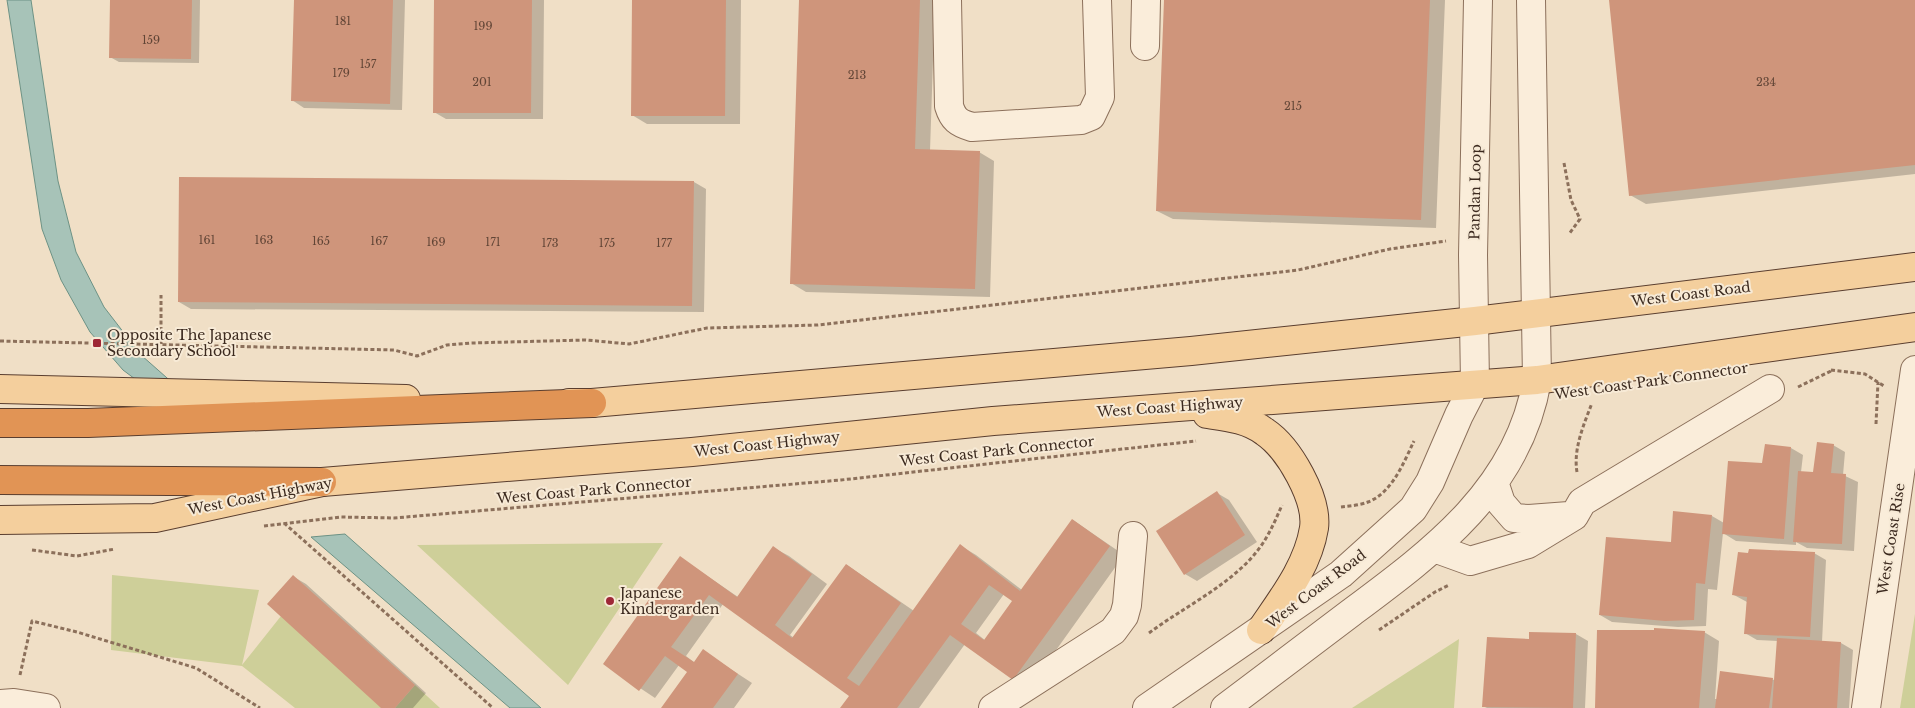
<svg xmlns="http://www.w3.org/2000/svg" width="1915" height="708" viewBox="0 0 1915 708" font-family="'Libre Baskerville',serif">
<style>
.green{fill:#cecf99}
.water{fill:#a7c3b8;stroke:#6d9285}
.shadow{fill:#0003;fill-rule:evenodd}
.building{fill:#cf957b;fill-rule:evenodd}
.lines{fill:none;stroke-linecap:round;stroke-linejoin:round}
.minor-casing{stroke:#8c705b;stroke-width:30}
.major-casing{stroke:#5a3e2f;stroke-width:30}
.highway-casing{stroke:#5a3e2f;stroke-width:30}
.path{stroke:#8c705b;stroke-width:3;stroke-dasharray:4 2.5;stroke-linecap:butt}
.minor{stroke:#faedda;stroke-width:28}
.major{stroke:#f4cf9d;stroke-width:28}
.highway{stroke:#e19455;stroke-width:28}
.poi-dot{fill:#9e2836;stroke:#f7ead6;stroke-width:2}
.labels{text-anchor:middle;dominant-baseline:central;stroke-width:4;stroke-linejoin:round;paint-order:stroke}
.number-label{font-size:11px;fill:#614536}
.street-label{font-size:14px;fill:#3c2a1f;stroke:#f7ead6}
.poi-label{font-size:14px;fill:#3c2a1f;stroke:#f7ead6;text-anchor:start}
</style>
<rect width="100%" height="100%" fill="#f0dfc6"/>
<!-- green -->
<path class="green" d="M663,543L568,685L417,545Z
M112,575L259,590L242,665L281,616L383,708H295L242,666L111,650Z
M1915,614V708H1900Z
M1459,639L1454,708H1352Z
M415,685L440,708H395Z"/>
<!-- water -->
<path class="water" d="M7,0H31L58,181L76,252L104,307L141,355L175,385L147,388L123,370L90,332L61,280L42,229Z
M345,534L541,708H510L311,537Z"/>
<!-- shadow -->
<path class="shadow" d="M111,0H200L199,63L119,62L110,57Z
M296,0H405L402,110L304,108L292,100Z
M435,0H544L543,119H446L434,112Z
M633,0H741L740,124H647L632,115Z
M800,0H935L930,151L979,152L994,161L990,297L806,292L791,283Z
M1166,0H1445L1436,228L1173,219L1157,211Z
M1611,0H1915V174L1646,204L1630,195Z
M694,182L706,189L704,312L191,309L179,302Z
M1833,445L1845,452L1843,475L1858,482L1854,551L1807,548L1796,542V545L1736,541L1723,533L1717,590L1708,589L1706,626L1678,627L1612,622L1600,615L1672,544L1712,516L1724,523L1763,464L1791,448L1803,455L1801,472L1815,473Z
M1217,493L1229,500L1257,542L1197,581L1185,574Z
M1073,520L1124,555L1029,688L965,644L919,708H842L851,696L723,604L686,656L695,663L703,651L752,683L734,708H663L689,672L679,665L655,698L604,664L681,558L738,597L774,548L789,556L827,584L790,635L794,638L847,565L914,611L961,546L976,555L1022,590ZM1004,594L1014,601L986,641L976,633Z
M1814,553L1826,560L1822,642L1841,643L1853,650L1849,708H1596L1704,632L1719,641L1715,699H1717L1721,672L1775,680L1778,641L1757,640L1745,633L1747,602L1734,595Z
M294,577L306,584L426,693L413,708H383Z
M1576,634L1588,641L1585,708H1487L1483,706Z"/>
<!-- building -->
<path class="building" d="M110,0H192L191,59L109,58Z
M294,0H393L390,104L291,101Z
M434,0H532L531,113H433Z
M632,0H726L725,116H631Z
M799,0H920L915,149L980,151L975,289L790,284Z
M1164,0H1430L1421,220L1156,211Z
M1609,0H1915V165L1629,196Z
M179,177L694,181L692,306L178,302Z
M1817,442L1834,444L1831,473L1846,474L1842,544L1793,542L1798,471L1813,472Z
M1765,444L1791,447L1784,539L1722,534L1728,461L1762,463Z
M1217,491L1245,535L1184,575L1156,531Z
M1673,511L1712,515L1705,584L1696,583L1694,620L1665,621L1599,615L1606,537L1671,542Z
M1072,519L1110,546L1013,680L950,635L897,708H840L849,696L709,595L671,647L694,662L703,649L738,674L713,708H661L687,672L665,656L639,691L603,664L680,556L737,597L773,546L812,574L775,625L792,638L846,564L901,603L847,678L859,686L960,544L1020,591ZM989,585L1012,601L984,640L961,624Z
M1749,549L1815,552L1810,637L1744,634L1747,597L1732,595L1738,552L1748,553Z
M293,575L415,685L395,708H381L267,604Z
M1654,628L1705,631L1699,708H1595L1597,630H1654Z
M1529,632L1576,633L1573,708L1482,707L1487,637L1529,639Z
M1777,638L1841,642L1837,708H1772Z
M1720,671L1773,678L1769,708H1715Z"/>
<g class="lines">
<defs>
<path id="minor" d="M947,0L949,106C953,119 958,123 972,127L1081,120L1091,116L1100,97L1097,0
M1145,46L1146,0
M1494,482L1501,503L1514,518L1529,519L1569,516
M1434,548L1470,561L1528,544L1574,516L1582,502L1770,389
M0,704L14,703L46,708
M993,708L1113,631L1124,616L1127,605L1133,536
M1147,708L1341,574L1413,509L1430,482L1459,415L1475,384L1473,255L1478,0
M1225,708C1267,676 1310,644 1352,612C1434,551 1519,488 1537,380L1531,0
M1866,708L1915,370"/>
<path id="major" d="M0,389L406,399
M569,403H592L1191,351L1475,321L1915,267
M1207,414C1228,417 1248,419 1265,432C1289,448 1318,499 1314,528C1308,566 1282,599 1261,630
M0,520L155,518L322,482L692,452L993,421L1537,380L1915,327"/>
<path id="highway" d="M0,423H88L592,403
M0,480L322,482"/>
</defs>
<!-- minor casing -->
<use href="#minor" class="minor-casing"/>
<!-- major casing -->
<use href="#major" class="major-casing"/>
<!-- highway casing -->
<use href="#highway" class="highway-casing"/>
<!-- path -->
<path class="path" d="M1564,163L1571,200L1580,219L1569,234
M0,341L394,350L417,356L447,345L471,343L586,340L629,344L707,328L818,325L1298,270L1390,249L1446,241
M161,344V295
M1831,370L1865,374L1884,386
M1798,387L1833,370
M1876,424L1878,382
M1577,472C1573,449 1584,424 1592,403
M1341,507C1350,506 1360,505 1368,502C1392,493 1404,462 1414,441
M284,523L493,708
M264,526L341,517L394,518L841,480L1196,441
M32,550L77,556L115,549
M1379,630L1435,592L1449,585
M1149,633C1185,606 1235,583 1261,546C1270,533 1276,519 1282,505
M20,675L32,621L77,632L196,668L260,708"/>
<!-- minor -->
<use href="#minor" class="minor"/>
<!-- major -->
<use href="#major" class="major"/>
<!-- highway -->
<use href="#highway" class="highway"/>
</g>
<!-- markers -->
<g class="poi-dot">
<rect x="92" y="338" width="10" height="10" rx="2.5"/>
<circle cx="610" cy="601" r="5"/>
</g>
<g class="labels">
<!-- number labels -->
<g class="number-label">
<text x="343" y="21">181</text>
<text x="483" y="26">199</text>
<text x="151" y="40">159</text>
<text x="368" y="64">157</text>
<text x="341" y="73">179</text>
<text x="857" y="75">213</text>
<text x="482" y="82">201</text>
<text x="1766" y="82">234</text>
<text x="1293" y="106">215</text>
<text x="207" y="240">161</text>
<text x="264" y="240">163</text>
<text x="321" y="241">165</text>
<text x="379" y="241">167</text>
<text x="436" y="242">169</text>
<text x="493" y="242">171</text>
<text x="550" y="243">173</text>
<text x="607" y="243">175</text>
<text x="664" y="243">177</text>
</g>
<!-- street labels -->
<g class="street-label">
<text transform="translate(1475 192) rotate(-89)">Pandan Loop</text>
<text transform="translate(1691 294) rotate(-7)">West Coast Road</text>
<text transform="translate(1651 381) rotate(-8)">West Coast Park Connector</text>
<text transform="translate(1170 407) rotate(-4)">West Coast Highway</text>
<text transform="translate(767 444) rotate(-6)">West Coast Highway</text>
<text transform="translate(997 451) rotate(-6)">West Coast Park Connector</text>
<text transform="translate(594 490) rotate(-5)">West Coast Park Connector</text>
<text transform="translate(260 496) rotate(-11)">West Coast Highway</text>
<text transform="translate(1891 539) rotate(-81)">West Coast Rise</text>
<text transform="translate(1316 589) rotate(-37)">West Coast Road</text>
</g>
<!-- poi labels -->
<g class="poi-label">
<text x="107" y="335">Opposite The Japanese<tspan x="107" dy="16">Secondary School</tspan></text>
<text x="620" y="593">Japanese<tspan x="620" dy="16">Kindergarden</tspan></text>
</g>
</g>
</svg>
